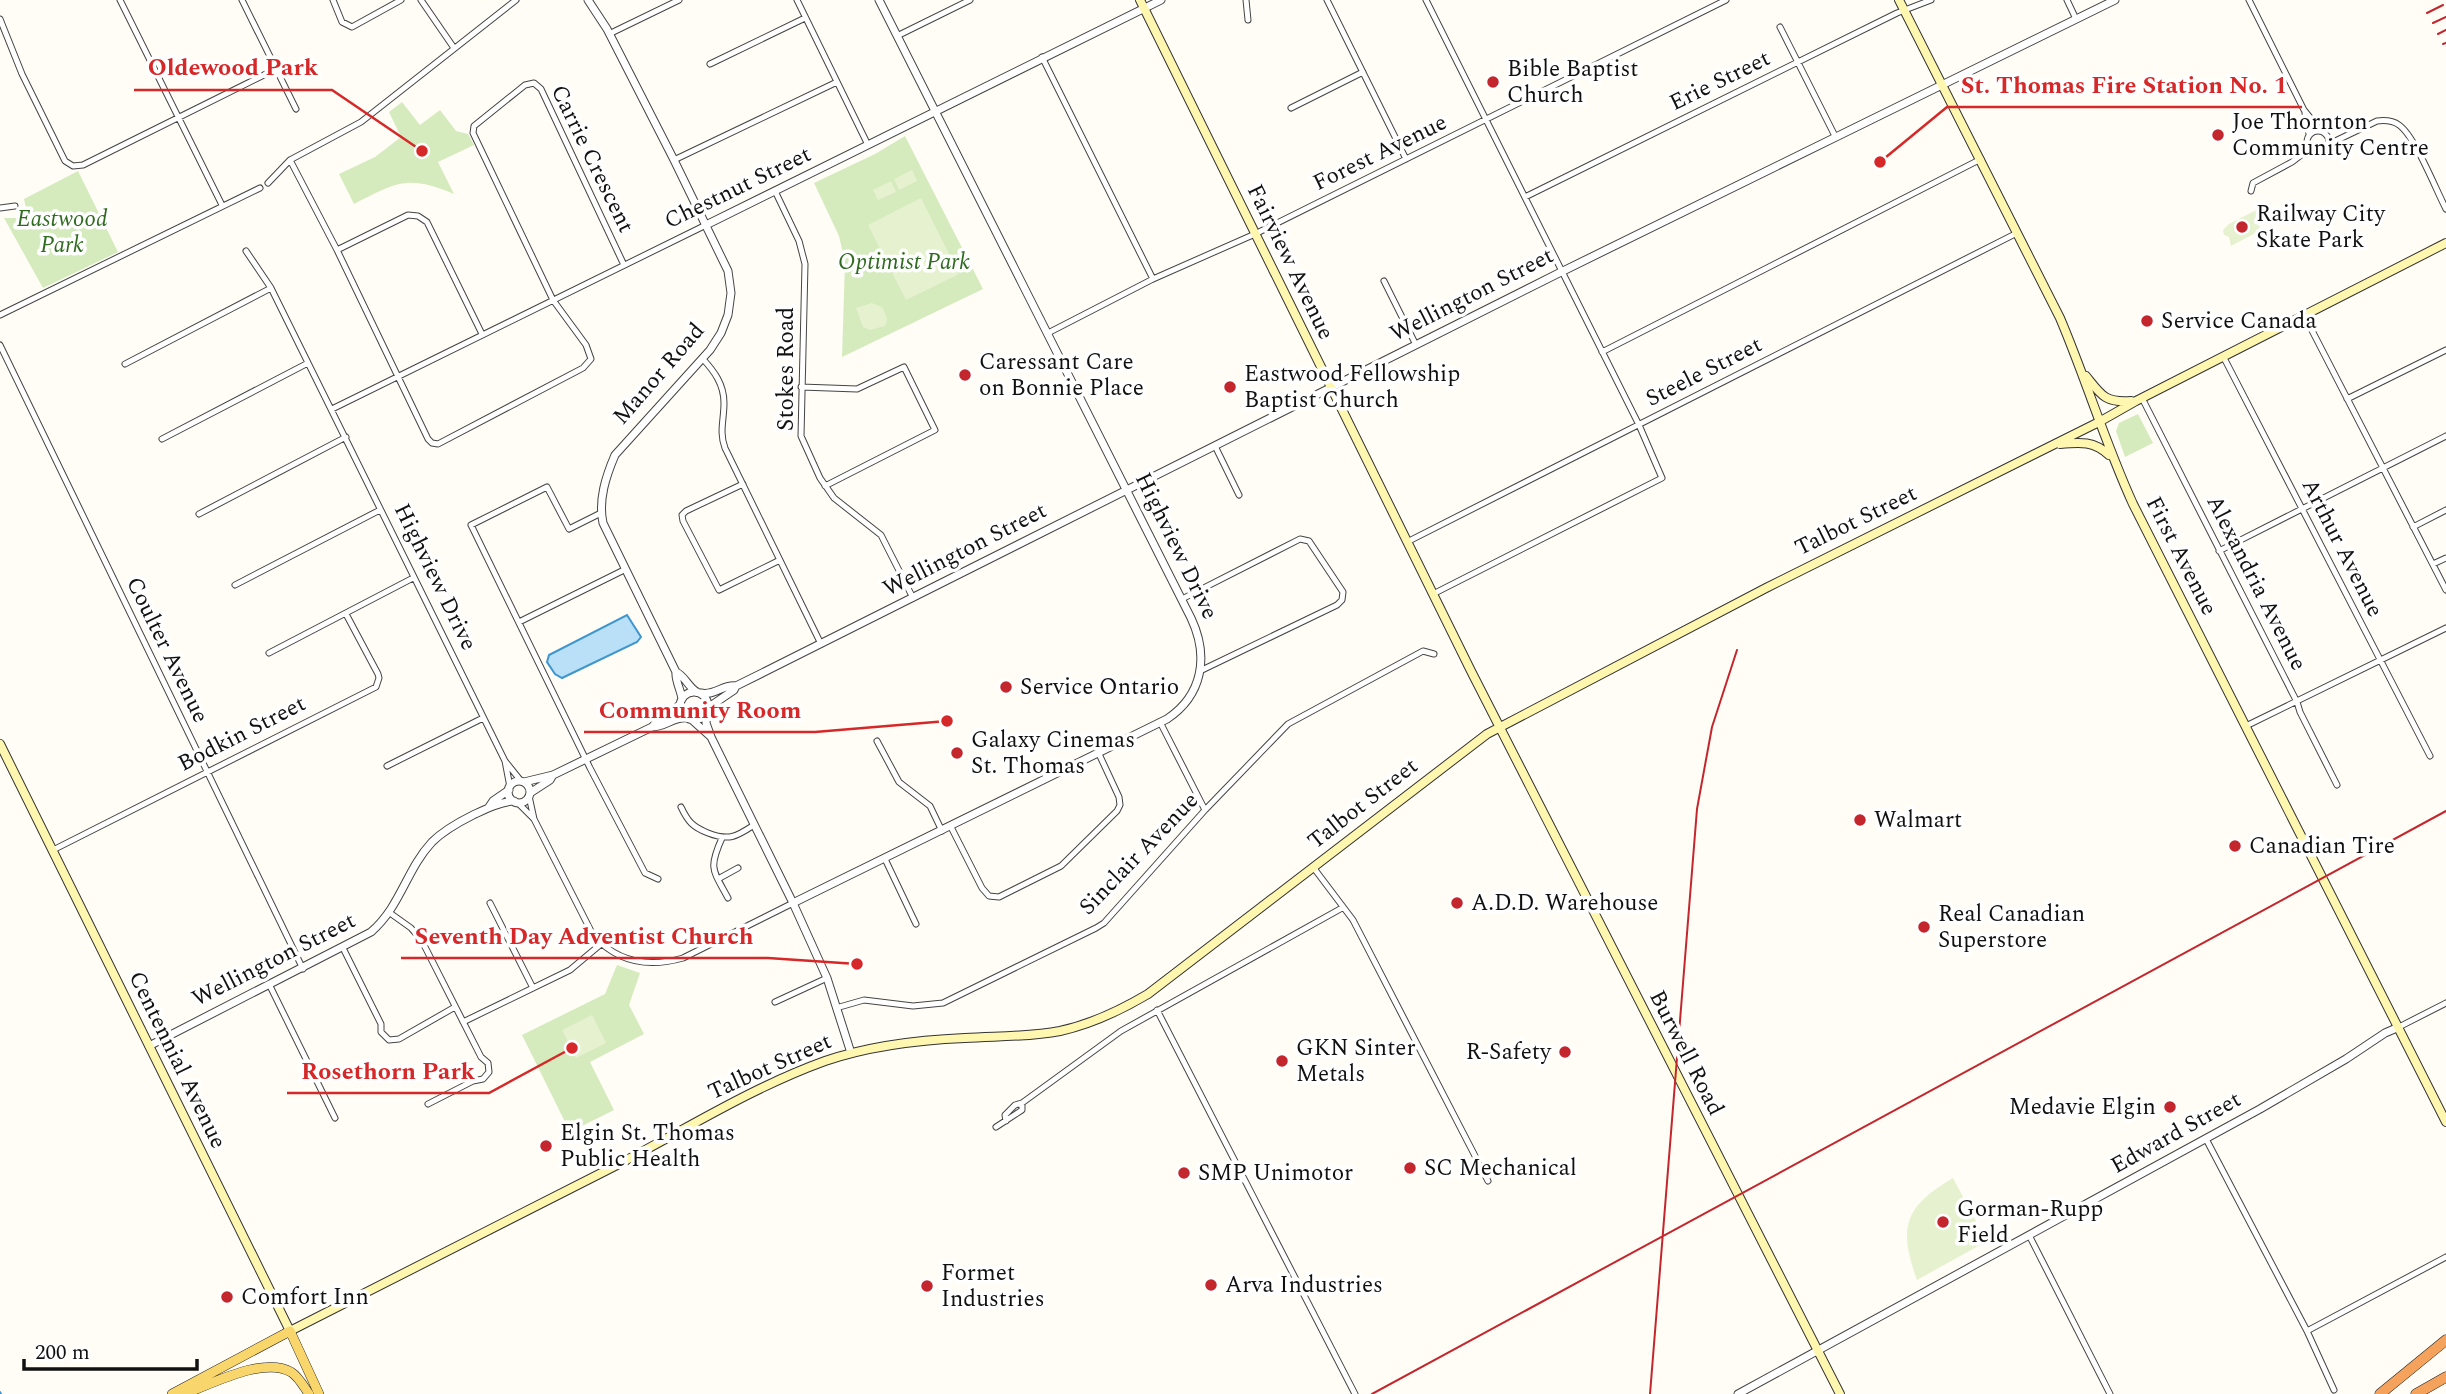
<svg xmlns="http://www.w3.org/2000/svg" width="2446" height="1394" viewBox="0 0 2446 1394" font-family="Spectral,serif">
<style>
.green{fill:#d5ebbd}
.pitch{fill:#e6f2cf}
.water{fill:#b9e0f7;stroke:#3f96cf;stroke-width:2}
.lines{fill:none;stroke-linecap:round;stroke-linejoin:round}
.stream{stroke:#3f96cf;stroke-width:2}
.minor-casing{stroke:#444;stroke-width:7}
.tertiary-casing{stroke:#444;stroke-width:9}
.secondary-casing{stroke:#333;stroke-width:10}
.primary-casing{stroke:#222;stroke-width:10}
.motorway-casing{stroke:#222;stroke-width:11}
.minor{stroke:#fff;stroke-width:5}
.tertiary{stroke:#fff;stroke-width:7}
.secondary{stroke:#fff6b0;stroke-width:8}
.primary{stroke:#f9d66b;stroke-width:9}
.motorway{stroke:#f5a25d;stroke-width:10}
.rail{stroke:#c4262e;stroke-width:2}
.poi-dot{fill:#c4262e;stroke:#fff;stroke-width:2.5}
.labels{text-anchor:middle;dominant-baseline:central;stroke-width:7;stroke-linejoin:round;paint-order:stroke}
.poi-label{font-size:23px;fill:#111;stroke:#fff;text-anchor:start}
.street-label{font-size:23px;fill:#111;stroke:#fff}
.park-label{font-size:23px;font-style:italic;fill:#2f6b1f;stroke:#fff}
.leader{fill:none;stroke:#d62828;stroke-width:2.5}
.callout-dot{fill:#d62828;stroke:#fff;stroke-width:2.5}
.callout-label{font-size:24px;text-anchor:middle;font-weight:bold;fill:#d62828;stroke:#fff;stroke-width:7;stroke-linejoin:round;paint-order:stroke}
</style>
<rect width="100%" height="100%" fill="#fffdf5"/>
<!-- green -->
<path class="green" d="M402,102L420,125L440,110L456,131L468,134L474,145L438,162L454,194C407,174 396,183 354,204L339,174L375,157L401,137L389,112Z
M905,136L983,289L842,357L845,262L839,236L814,183L875,154Z
M78,171L118,252L43,288L4,218H20L26,208L24,199Z
M2138,414L2153,443L2125,457L2116,431L2119,423Z
M617,965L640,973L629,1005L644,1034L590,1062L614,1110L570,1132L522,1035L605,994Z"/>
<!-- pitch -->
<path class="pitch" d="M912,170L917,181L899,190L894,179Z
M891,181L896,192L878,200L873,190Z
M921,198L959,274L906,300L868,225Z
M2270,203L2274,212L2258,224L2261,230L2231,246L2229,237L2224,235L2223,230L2229,224Z
M872,303L883,308L887,320L885,326L870,330L863,327L856,308Z
M592,1015L606,1043L576,1058L562,1030Z
M1953,1178L1985,1238L1982,1244L1917,1280C1898,1227 1904,1207 1953,1178Z"/>
<!-- water -->
<path class="water" d="M627,615L641,637L637,642L562,678L555,674L547,662L549,655Z"/>
<g class="lines">
<!-- stream -->
<path class="stream" d="M0,1392L1,1394"/>
<defs>
<path id="minor" d="M120,0L222,205
M242,0L296,109
M333,0L342,22L352,27L401,0
M421,0L454,48
M516,0L361,122L290,160L337,250L428,439L432,443L438,444L583,368L591,359L586,345L553,300L473,133L474,126L525,85L534,83L541,89L624,265
M797,0L868,145
M1246,0L1248,20
M1327,0L1406,159
M1426,0L1639,425L1662,478L1433,594
M2067,0L2076,19
M2249,0L2304,110L2321,131
M0,19L22,74L65,161L73,166L83,165L276,69
M1780,27L1835,136
M609,34L679,0
M897,36L970,0
M1042,57L1153,279
M710,64L805,18
M1291,108L1363,72
M2305,113L2309,134
M2307 142a11 11 0 1 1 22 0a11 11 0 1 1-22 0Z
M2329,144L2377,121C2385,120 2392,120 2399,125C2415,136 2436,190 2446,209
M674,160L837,82
M268,183L290,160
M775,191L799,241L805,264L801,436L820,478L834,498L881,535L913,598
M2251,191L2253,183L2292,162L2309,149
M1525,197L1897,13L1931,0
M0,208L15,206
M337,250L408,215L418,216L427,222L482,334
M246,251L271,288L505,761L510,787
M1384,281L1416,345
M0,315L260,188
M2304,315L2446,590
M1048,333L1153,279L1255,234L1726,0
M0,345L303,969
M1602,352L1981,159
M2223,356L2430,756
M702,358C714,371 724,384 724,403C724,420 719,432 725,448L821,644
M125,364L271,288
M801,387L857,389L904,367L935,430L825,486
M2142,398L2297,702L2300,712L2337,785
M2347,399L2446,350
M332,409L706,225
M162,439L308,363
M1215,446L1239,495
M743,484L686,511L682,515L683,521L719,590L780,560
M601,513L569,529L547,487L471,525L590,768L645,873L658,879
M199,514L346,437
M2413,527L2446,510
M1407,542L2017,233
M2219,551L2446,436
M2433,564L2446,558
M235,585L380,510
M1182,599L1300,539L1309,541L1343,592L1342,600L1337,605L1202,670
M519,622L626,569
M269,653L413,578
M1160,722L1205,810
M2246,726L2446,628
M877,741L899,782L930,806L942,831
M505,761L521,781
M387,766L483,718
M529,796L534,819L593,935C617,962 648,968 683,958L793,903
M517,802L534,819
M681,807C688,822 693,827 708,833C729,841 736,837 754,825
M951,827L982,888L989,896L999,897L1061,866L1117,811L1120,805L1119,797L1099,754
M722,838C708,869 713,870 728,898
M53,850L376,687L379,678L378,674L346,614
M885,859L916,924
M1313,867L1353,920L1488,1181
M718,879L738,868
M490,903L533,988
M390,913L411,928L422,941L481,1057L488,1063L489,1072L483,1079L473,1081L428,1104
M343,948L381,1024V1032L389,1040L399,1039L455,1007
M270,986L335,1118
M775,1002L827,978
M836,1008L864,1000L913,1006L943,1003L1096,928L1104,923L1205,810L1288,724L1423,651L1434,654
M1157,1010L1355,1394
M463,1022L570,970L601,944
M2399,1027L2446,1003
M1006,1121L1005,1115L1015,1105L1022,1103L1121,1031L1342,908
M996,1127L1022,1110V1103
M2206,1139L2307,1331L2334,1390
M2029,1235L2110,1394
M2307,1331L2446,1257"/>
<path id="tertiary" d="M588,0L607,29L674,160L728,271L731,293L728,315L721,333L710,350L615,455C606,476 598,500 603,523L676,672C675,681 681,690 682,699
M706,225L1161,0
M676,672C685,676 688,687 697,692
M680 706a14 14 0 1 1 28 0a14 14 0 1 1-28 0Z
M701,693C715,696 723,684 736,686C1011,550 1284,410 1559,273C1744,181 1930,92 2115,0
M709,707L734,690L736,686
M707,712L706,723L711,737L793,903L827,978L851,1053
M692,720L711,737
M652,727C659,717 672,714 680,704
M508 792a11 11 0 1 1 22 0a11 11 0 1 1-22 0Z
M524,782L553,775
M530,793L550,780L553,775L652,727C666,727 674,716 688,718
M489,807L493,801L509,790
M793,903L1167,719C1203,695 1209,656 1191,618L879,0
M149,1046L371,932C401,906 406,870 432,842C444,830 459,822 473,815C486,809 500,802 514,801
M1738,1394L2260,1109L2346,1059L2385,1033L2399,1027"/>
<path id="secondary" d="M1140,0L1471,671L1840,1394
M1899,0L2060,318C2086,379 2105,443 2133,504L2446,1122
M2086,376C2101,395 2105,403 2131,401
M2060,444C2081,442 2094,441 2109,455
M0,744L290,1331C400,1275 511,1220 621,1163C688,1128 753,1087 825,1061C869,1046 918,1040 965,1038C997,1036 1029,1037 1060,1031C1092,1024 1121,1010 1148,994L1487,734L1766,588L2099,422L2136,401L2446,243"/>
<path id="primary" d="M172,1394L290,1331L319,1394
M184,1394C212,1384 263,1356 291,1372C299,1377 304,1387 309,1394"/>
<path id="motorway" d="M2380,1394L2446,1340
M2416,1394L2446,1377"/>
</defs>
<!-- minor casing -->
<use href="#minor" class="minor-casing"/>
<!-- tertiary casing -->
<use href="#tertiary" class="tertiary-casing"/>
<!-- secondary casing -->
<use href="#secondary" class="secondary-casing"/>
<!-- primary casing -->
<use href="#primary" class="primary-casing"/>
<!-- motorway casing -->
<use href="#motorway" class="motorway-casing"/>
<!-- minor -->
<use href="#minor" class="minor"/>
<!-- tertiary -->
<use href="#tertiary" class="tertiary"/>
<!-- secondary -->
<use href="#secondary" class="secondary"/>
<!-- primary -->
<use href="#primary" class="primary"/>
<!-- motorway -->
<use href="#motorway" class="motorway"/>
<!-- rail -->
<path class="rail" d="M2427,13L2443,5
M2433,23L2446,17
M2438,34L2446,30
M2443,44L2446,43
M1372,1394L2446,811
M1650,1394L1697,809L1712,727L1737,650"/>
</g>
<!-- markers -->
<g class="poi-dot">
<circle cx="1493" cy="82" r="7"/>
<circle cx="2218" cy="135" r="7"/>
<circle cx="2242" cy="227" r="7"/>
<circle cx="2147" cy="321" r="7"/>
<circle cx="965" cy="375" r="7"/>
<circle cx="1230" cy="387" r="7"/>
<circle cx="1006" cy="687" r="7"/>
<circle cx="957" cy="753" r="7"/>
<circle cx="1860" cy="820" r="7"/>
<circle cx="2235" cy="846" r="7"/>
<circle cx="1457" cy="903" r="7"/>
<circle cx="1924" cy="927" r="7"/>
<circle cx="1565" cy="1052" r="7"/>
<circle cx="1282" cy="1061" r="7"/>
<circle cx="2170" cy="1107" r="7"/>
<circle cx="546" cy="1146" r="7"/>
<circle cx="1410" cy="1168" r="7"/>
<circle cx="1184" cy="1173" r="7"/>
<circle cx="1943" cy="1222" r="7"/>
<circle cx="1211" cy="1285" r="7"/>
<circle cx="927" cy="1286" r="7"/>
<circle cx="227" cy="1297" r="7"/>
</g>
<g class="labels">
<!-- poi labels -->
<g class="poi-label">
<text x="1507" y="69">Bible Baptist<tspan x="1507" dy="26">Church</tspan></text>
<text x="2232" y="122">Joe Thornton<tspan x="2232" dy="26">Community Centre</tspan></text>
<text x="2256" y="214">Railway City<tspan x="2256" dy="26">Skate Park</tspan></text>
<text x="2161" y="321">Service Canada</text>
<text x="979" y="362">Caressant Care<tspan x="979" dy="26">on Bonnie Place</tspan></text>
<text x="1244" y="374">Eastwood Fellowship<tspan x="1244" dy="26">Baptist Church</tspan></text>
<text x="1020" y="687">Service Ontario</text>
<text x="971" y="740">Galaxy Cinemas<tspan x="971" dy="26">St. Thomas</tspan></text>
<text x="1874" y="820">Walmart</text>
<text x="2249" y="846">Canadian Tire</text>
<text x="1471" y="903">A.D.D. Warehouse</text>
<text x="1938" y="914">Real Canadian<tspan x="1938" dy="26">Superstore</tspan></text>
<text x="1296" y="1048">GKN Sinter<tspan x="1296" dy="26">Metals</tspan></text>
<text x="1551" y="1052" text-anchor="end">R-Safety</text>
<text x="2156" y="1107" text-anchor="end">Medavie Elgin</text>
<text x="560" y="1133">Elgin St. Thomas<tspan x="560" dy="26">Public Health</tspan></text>
<text x="1424" y="1168">SC Mechanical</text>
<text x="1198" y="1173">SMP Unimotor</text>
<text x="1957" y="1209">Gorman-Rupp<tspan x="1957" dy="26">Field</tspan></text>
<text x="941" y="1273">Formet<tspan x="941" dy="26">Industries</tspan></text>
<text x="1225" y="1285">Arva Industries</text>
<text x="241" y="1297">Comfort Inn</text>
</g>
<!-- street labels -->
<g class="street-label">
<text transform="translate(1720 81) rotate(-26)">Erie Street</text>
<text transform="translate(1380 153) rotate(-26)">Forest Avenue</text>
<text transform="translate(592 159) rotate(64)">Carrie Crescent</text>
<text transform="translate(738 188) rotate(-26)">Chestnut Street</text>
<text transform="translate(1290 262) rotate(64)">Fairview Avenue</text>
<text transform="translate(1472 295) rotate(-27)">Wellington Street</text>
<text transform="translate(786 369) rotate(-90)">Stokes Road</text>
<text transform="translate(1704 372) rotate(-27)">Steele Street</text>
<text transform="translate(659 374) rotate(-49)">Manor Road</text>
<text transform="translate(1856 521) rotate(-26)">Talbot Street</text>
<text transform="translate(1176 546) rotate(64)">Highview Drive</text>
<text transform="translate(2342 548) rotate(63)">Arthur Avenue</text>
<text transform="translate(965 550) rotate(-27)">Wellington Street</text>
<text transform="translate(2181 556) rotate(63)">First Avenue</text>
<text transform="translate(435 577) rotate(64)">Highview Drive</text>
<text transform="translate(2256 583) rotate(63)">Alexandria Avenue</text>
<text transform="translate(167 650) rotate(64)">Coulter Avenue</text>
<text transform="translate(242 734) rotate(-27)">Bodkin Street</text>
<text transform="translate(1363 804) rotate(-38)">Talbot Street</text>
<text transform="translate(1139 854) rotate(-46)">Sinclair Avenue</text>
<text transform="translate(274 960) rotate(-27)">Wellington Street</text>
<text transform="translate(1686 1053) rotate(63)">Burwell Road</text>
<text transform="translate(177 1060) rotate(64)">Centennial Avenue</text>
<text transform="translate(770 1067) rotate(-24)">Talbot Street</text>
<text transform="translate(2176 1133) rotate(-29)">Edward Street</text>
</g>
<!-- park labels -->
<g class="park-label">
<text x="62" y="219">Eastwood<tspan x="62" dy="26">Park</tspan></text>
<text x="904" y="262">Optimist Park</text>
</g>
</g>
<!-- callouts -->
<path class="leader" d="M422 151L332 90H134M1880 162L1947 107H2302M947 721L815 732H584M857 964L768 958H401M572 1048L489 1093H287"/>
<g class="callout-dot">
<circle cx="422" cy="151" r="7"/>
<circle cx="1880" cy="162" r="7"/>
<circle cx="947" cy="721" r="7"/>
<circle cx="857" cy="964" r="7"/>
<circle cx="572" cy="1048" r="7"/>
</g>
<g class="callout-label">
<text x="233" y="75">Oldewood Park</text>
<text x="2124" y="93">St. Thomas Fire Station No. 1</text>
<text x="700" y="718">Community Room</text>
<text x="584" y="944">Seventh Day Adventist Church</text>
<text x="388" y="1079">Rosethorn Park</text>
</g>
<!-- scale -->
<path d="M24 1359v10h173v-10" fill="none" stroke="#111111" stroke-width="3.5"/>
<text x="35" y="1359" font-size="21" fill="#111111" stroke="#ffffff" stroke-width="5" paint-order="stroke">200 m</text>
</svg>
